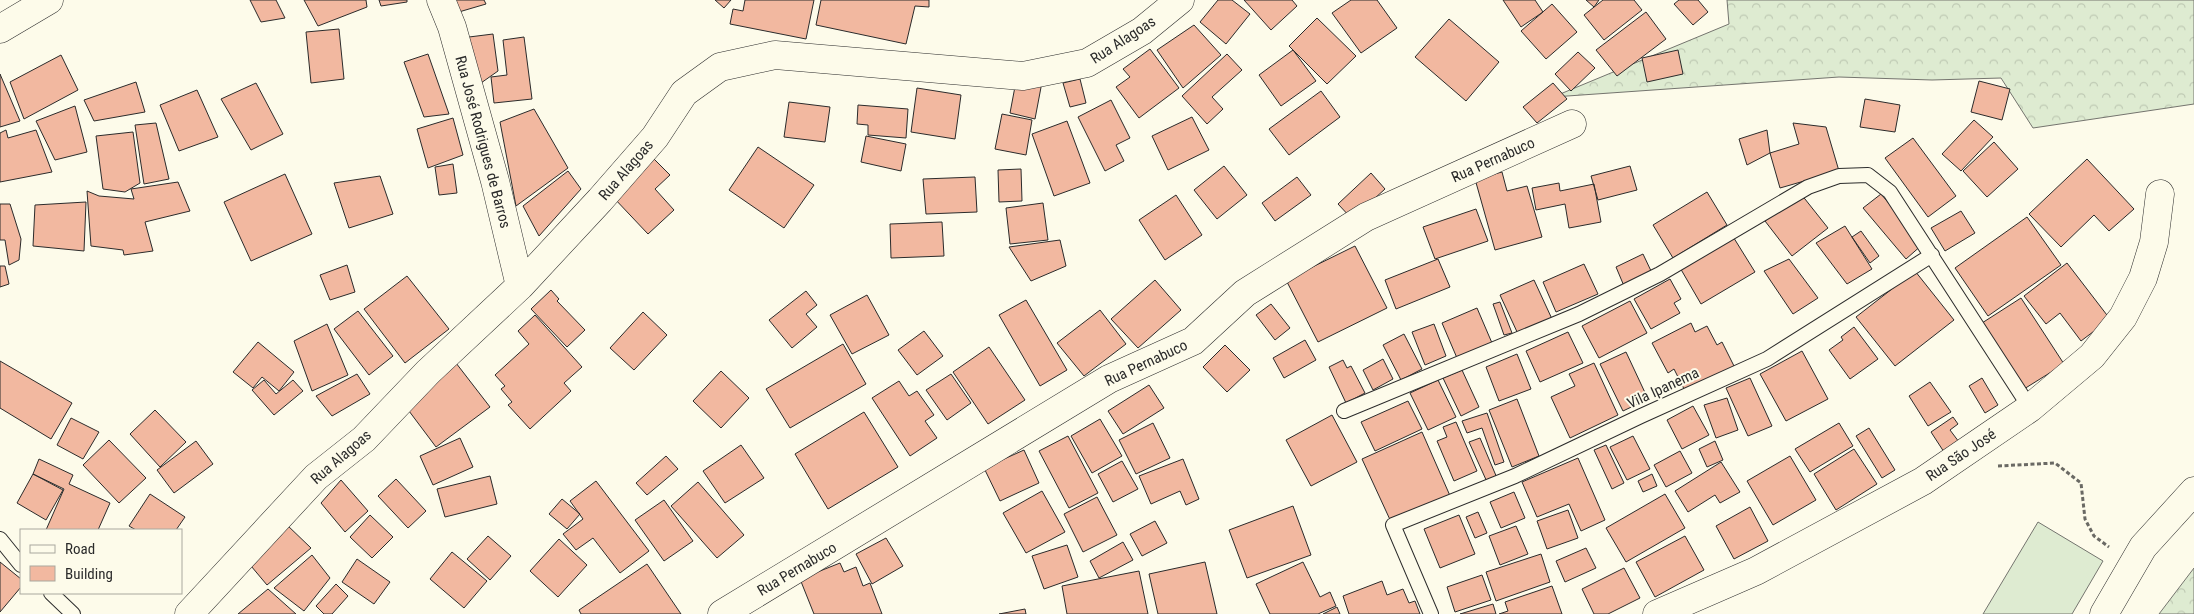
<svg xmlns="http://www.w3.org/2000/svg" width="2194" height="614" viewBox="0 0 2194 614" font-family="'Roboto Condensed',sans-serif">
<style>
.forest{fill:url(#forest-crowns);stroke:#74746e}
.garden{fill:#deebd1;stroke:#74746e}
.building{fill:#f2b8a0;stroke:#2b2b2b}
.lines{fill:none;stroke-linecap:round;stroke-linejoin:round}
.service-casing{stroke:#2b2b2b;stroke-width:16}
.minor-casing{stroke:#2b2b2b;stroke-width:29}
.path{stroke:#6a6964;stroke-width:3;stroke-dasharray:4 2.5;stroke-linecap:butt}
.service{stroke:#fdfbea;stroke-width:14}
.minor{stroke:#fdfbea;stroke-width:28}
.labels{text-anchor:middle;dominant-baseline:central;stroke-width:4;stroke-linejoin:round;paint-order:stroke}
.street-label{font-size:15px;fill:#2b2b2b;stroke:#fdfbea}
</style>
<defs>
<pattern id="forest-crowns" width="20" height="18" patternUnits="userSpaceOnUse" patternTransform="scale(1.25)"><rect width="20" height="18" fill="#deebd1"/><path d="M2 6a3 3 0 1 1 6 0M12 15a3 3 0 1 1 6 0" fill="none" stroke="#bfcab4"/></pattern>
</defs>
<rect width="100%" height="100%" fill="#fdfbea"/>
<!-- forest -->
<path class="forest" d="M1727,0H2194V104L2033,128L2001,78L1932,80L1839,77L1553,97L1729,24Z
M2194,568V614H2159Z"/>
<!-- garden -->
<path class="garden" d="M2038,522L2103,561L2072,614H1983Z"/>
<!-- building -->
<path class="building" d="M250,0H276L285,18L261,22Z
M304,0H366L367,7L318,26Z
M379,0H407V2L381,6Z
M446,0H484L486,4L452,14Z
M715,0H731L724,8Z
M745,0H814L806,39L730,24L733,9L743,11Z
M821,0H929V7L915,6L906,44L816,25Z
M1218,0H1232L1250,14L1226,44L1200,22Z
M1244,0H1292L1297,6L1271,30Z
M1351,0H1377L1397,28L1361,53L1332,13Z
M1503,0H1535L1543,12L1521,27Z
M1586,0H1599L1594,7Z
M1603,0H1634L1642,10L1604,40L1584,15Z
M1679,0H1698L1708,12L1693,25L1674,4Z
M1552,4L1577,32L1546,59L1521,31Z
M1646,12L1666,39L1617,76L1596,50Z
M1317,18L1356,56L1327,84L1289,46Z
M1449,19L1499,62L1466,101L1415,57Z
M1194,25L1221,55L1183,88L1157,50Z
M339,29L344,79L311,83L306,32Z
M493,34L498,71L481,83L461,38Z
M524,37L532,99L494,103L491,77L507,75L503,40Z
M1150,49L1179,88L1139,118L1116,87L1130,77L1123,69Z
M1293,50L1316,81L1281,106L1259,75Z
M1678,50L1683,74L1647,82L1642,58Z
M1578,52L1595,68L1571,91L1555,74Z
M428,54L449,114L424,117L404,62Z
M1227,54L1242,70L1212,97L1223,109L1207,124L1182,96Z
M61,55L78,90L24,119L10,82Z
M0,74L20,121L0,127Z
M1017,76L1042,82L1035,119L1010,113Z
M1080,79L1086,103L1070,107L1063,83Z
M1979,81L2010,89L2002,120L1971,112Z
M136,82L145,112L94,121L84,100Z
M256,83L283,134L251,150L221,99Z
M1553,83L1567,99L1537,123L1523,107Z
M917,88L961,95L955,139L911,132Z
M197,90L218,137L179,151L160,105Z
M1321,91L1340,117L1289,155L1269,129Z
M1865,99L1900,105L1895,132L1860,127Z
M1111,100L1130,138L1116,145L1124,161L1105,171L1078,117Z
M789,102L830,107L825,142L784,137Z
M858,105L908,109L906,138L868,135V125L857,124Z
M75,106L87,152L55,160L36,121Z
M534,109L568,168L516,206L500,122Z
M1002,114L1032,120L1026,155L995,149Z
M1192,117L1209,150L1168,170L1152,136Z
M453,118L463,155L428,168L417,129Z
M1974,120L1993,137L1961,171L1942,154Z
M1067,121L1090,183L1054,196L1032,134Z
M156,123L169,179L144,184L135,125Z
M1793,123L1826,127L1839,171L1780,188L1770,153L1799,144Z
M6,130L8,138L36,130L52,172L0,182V133Z
M1767,130L1770,153L1747,165L1739,139Z
M133,132L140,183L125,192L103,189L96,136Z
M866,136L906,144L901,171L861,162Z
M1913,138L1956,196L1928,217L1885,158Z
M1994,142L2018,169L1987,197L1963,171Z
M758,147L814,185L784,228L729,190Z
M654,159L670,175L655,189L674,210L648,234L613,197Z
M2087,159L2134,209L2109,231L2094,215L2061,247L2029,214Z
M453,164L457,193L439,195L435,167Z
M1224,166L1247,195L1217,219L1194,190Z
M1630,166L1637,190L1598,200L1591,176Z
M1021,169L1022,201L999,202L998,170Z
M568,171L581,189L539,236L523,206Z
M1502,172L1507,191L1527,186L1542,237L1495,250L1475,179Z
M1371,173L1385,189L1352,219L1338,204Z
M285,174L312,234L251,261L224,202Z
M380,176L393,214L349,228L334,183Z
M975,177L977,212L926,214L923,179Z
M1297,177L1311,195L1275,221L1262,203Z
M178,182L190,211L145,222L153,251L124,255L123,250L91,246L87,191L99,196L134,199L131,189Z
M1559,183L1560,191L1594,184L1601,222L1569,228L1565,204L1536,210L1532,188Z
M1707,192L1727,225L1673,258L1653,225Z
M1801,194L1828,228L1792,256L1765,221Z
M1881,194L1923,244L1906,259L1863,208Z
M1176,195L1202,235L1165,260L1139,220Z
M86,202L84,251L33,246L35,205Z
M1043,203L1048,240L1010,244L1006,208Z
M0,204H10L21,239L19,260L9,265L5,240H0Z
M1476,209L1488,241L1435,259L1423,227Z
M1961,211L1975,233L1945,251L1931,228Z
M2027,217L2061,265L1988,316L1955,268Z
M942,222L944,256L891,258L890,224Z
M1845,226L1872,269L1847,284L1816,243Z
M1861,231L1879,256L1870,263L1852,237Z
M1732,235L1755,272L1701,304L1679,266Z
M1060,240L1066,266L1031,281L1009,247Z
M1355,246L1387,308L1318,342L1286,280Z
M1643,254L1652,273L1624,286L1616,267Z
M1438,259L1450,287L1396,309L1385,280Z
M1789,259L1818,298L1793,314L1764,271Z
M2067,263L2110,319L2081,341L2060,313L2046,324L2024,296Z
M1584,264L1598,294L1556,312L1543,282Z
M347,265L355,292L330,300L320,275Z
M0,266H5L9,284L0,287Z
M1915,271L1954,320L1895,366L1856,317Z
M407,276L449,329L405,363L364,309Z
M1670,279L1681,299L1674,303L1680,313L1651,329L1634,299Z
M1155,280L1181,310L1138,348L1111,319Z
M1534,280L1552,319L1518,334L1500,295Z
M551,290L559,299L557,301L585,330L567,347L531,309Z
M806,291L817,305L806,314L817,327L792,348L769,320Z
M867,295L889,335L852,354L830,315Z
M2021,298L2064,364L2024,389L1982,323Z
M1026,300L1067,370L1040,386L999,315Z
M1630,301L1647,333L1599,358L1582,326Z
M1500,302L1512,333L1504,335L1493,304Z
M1271,304L1290,328L1275,340L1256,315Z
M1477,308L1492,343L1457,358L1442,323Z
M1100,310L1126,344L1084,376L1057,343Z
M358,311L393,356L369,375L334,329Z
M643,312L667,335L634,370L610,348Z
M535,315L582,367L564,383L571,391L530,429L508,405L512,402L501,389L505,386L495,375L529,344L518,331Z
M1691,323L1695,332L1707,326L1717,345L1722,342L1735,368L1686,393L1674,369L1668,373L1652,343Z
M327,324L348,375L312,391L294,341Z
M1434,324L1446,356L1425,365L1412,332Z
M1854,327L1878,359L1850,379L1829,350L1843,340L1841,337Z
M924,331L943,356L917,375L898,350Z
M1568,332L1583,363L1540,382L1526,351Z
M1404,334L1422,369L1401,380L1383,345Z
M1305,340L1316,360L1284,378L1273,358Z
M258,342L294,372L279,391L262,377L253,388L233,372Z
M843,344L866,384L790,428L766,389Z
M1225,345L1250,370L1227,392L1203,367Z
M989,347L1025,400L988,424L953,372Z
M1802,351L1828,399L1786,421L1760,374Z
M1626,352L1648,399L1623,411L1600,364Z
M1517,354L1531,389L1499,401L1486,367Z
M1383,359L1393,379L1373,390L1363,370Z
M1343,360L1347,368L1351,366L1365,393L1346,403L1329,367Z
M0,361L72,403L51,439L0,408Z
M456,363L490,407L436,447L403,403Z
M1594,363L1618,415L1570,438L1551,397L1575,386L1569,374Z
M1462,370L1479,407L1461,416L1443,378Z
M721,371L749,398L721,428L693,401Z
M357,374L370,394L332,416L316,396Z
M951,374L971,403L947,420L926,390Z
M1750,378L1772,426L1748,436L1726,388Z
M1982,378L1998,405L1985,413L1969,386Z
M264,380L276,394L293,380L303,391L274,415L252,390Z
M1438,380L1456,417L1428,430L1410,393Z
M899,381L909,396L917,391L934,415L925,421L937,438L910,456L872,398Z
M1930,382L1951,412L1928,426L1909,396Z
M1149,385L1164,408L1123,434L1108,411Z
M1727,398L1738,430L1716,438L1704,405Z
M1517,399L1539,456L1512,467L1489,410Z
M1408,401L1422,429L1375,451L1361,422Z
M1693,406L1709,435L1682,449L1667,420Z
M155,410L186,442L160,467L130,434Z
M864,412L898,467L828,509L795,454Z
M1487,413L1504,462L1495,465L1482,428L1467,433L1462,421Z
M1332,415L1357,462L1311,486L1286,440Z
M1953,417L1958,424L1950,430L1959,442L1944,452L1931,432Z
M71,418L99,432L83,459L57,445Z
M1100,419L1122,456L1092,473L1071,436Z
M1456,422L1477,471L1454,481L1437,441L1447,437L1443,427Z
M1153,423L1170,458L1136,474L1119,440Z
M1839,423L1853,446L1810,472L1795,449Z
M1869,428L1895,470L1882,478L1856,436Z
M1422,432L1451,498L1392,524L1362,459Z
M1068,436L1098,493L1069,508L1039,451Z
M1633,436L1650,469L1627,480L1610,447Z
M460,438L473,467L433,485L420,456Z
M1480,438L1497,478L1487,482L1469,442Z
M109,440L146,478L119,503L83,465Z
M196,441L213,464L174,493L157,470Z
M1715,441L1723,460L1707,467L1699,449Z
M741,445L764,478L725,503L703,471Z
M1606,445L1624,483L1612,489L1594,450Z
M1854,449L1877,484L1836,510L1814,474Z
M1024,450L1039,483L1000,501L984,468Z
M1680,451L1692,473L1666,487L1654,465Z
M666,456L678,469L647,495L636,483Z
M1790,456L1816,500L1773,525L1747,481Z
M1578,458L1605,520L1581,531L1569,504L1537,517L1522,482Z
M39,459L73,475L69,484L110,503L98,530H46L64,489L33,474Z
M1183,459L1199,499L1186,505L1180,491L1151,504L1139,476Z
M1122,461L1138,489L1113,502L1098,474Z
M1721,462L1740,492L1720,503L1715,495L1688,512L1675,491Z
M33,474L63,490L46,520L17,503Z
M1652,474L1657,486L1643,492L1638,481Z
M490,476L497,504L445,517L437,489Z
M396,479L426,511L408,528L378,496Z
M341,480L368,511L345,532L321,503Z
M596,481L649,551L620,573L593,538L576,550L563,534L583,519L570,501Z
M698,482L744,535L717,558L671,506Z
M1042,491L1065,532L1026,553L1003,513Z
M1514,492L1525,518L1501,528L1490,502Z
M150,494L185,517L176,530H136L129,526Z
M1665,494L1685,528L1626,562L1606,528Z
M1097,497L1117,535L1083,552L1064,514Z
M562,499L580,514L567,529L549,514Z
M664,500L693,541L664,561L635,520Z
M1293,506L1311,555L1247,578L1229,530Z
M1750,507L1768,541L1734,559L1716,526Z
M1568,510L1578,538L1547,549L1537,521Z
M1478,512L1487,533L1475,538L1466,517Z
M370,515L393,537L372,558L350,537Z
M1459,515L1475,554L1440,568L1424,529Z
M1155,521L1167,543L1142,556L1130,534Z
M286,524L311,548L267,585L246,560Z
M1516,526L1528,554L1500,565L1489,536Z
M488,536L511,556L490,580L467,559Z
M1685,536L1704,570L1655,597L1636,562Z
M886,538L903,566L872,584L856,554Z
M559,539L587,565L558,597L530,571Z
M1123,542L1133,560L1099,578L1090,561Z
M1067,545L1078,577L1044,589L1032,556Z
M1586,548L1596,568L1565,582L1556,561Z
M452,552L487,581L464,608L430,579Z
M1541,554L1550,582L1496,601L1486,572Z
M312,555L330,578L304,611L274,588Z
M357,559L390,582L374,604L342,582Z
M0,562L21,579V587L0,612Z
M1205,562L1217,614H1158L1149,574Z
M1303,562L1320,597L1330,592L1336,606L1318,614H1270L1256,584Z
M840,563L844,572L856,567L863,586L870,583L882,614H814L800,579Z
M647,564L681,614H581L579,610Z
M1624,568L1640,598L1608,614H1594L1582,589Z
M1139,571L1148,614H1067L1062,586Z
M1482,575L1491,600L1455,612L1447,587Z
M1382,581L1387,595L1403,589L1409,603L1415,601L1420,614H1349L1343,596Z
M336,584L348,596L332,614H324L316,606Z
M1552,586L1562,614H1499L1508,611L1505,602Z
M268,589L296,614H238Z
M1493,604L1496,614H1460Z
M1337,607L1340,614H1323Z
M1025,609L1026,614H999Z"/>
<g class="lines">
<defs>
<path id="service" d="M1344,411L1579,314L1660,274L1808,187L1839,176L1868,175L1890,192L2030,408
M0,539L21,565
M51,593L73,614
M1431,614L1393,525L1515,476L1641,416L1767,359L1932,255"/>
<path id="minor" d="M441,0L452,27L495,181L520,286
M0,29L49,0
M189,614L316,477L364,439L428,372L520,286L600,200L655,137L684,93L720,67L775,55L1023,76L1087,63L1142,31L1180,0
M722,614L1109,379L1193,341L1245,293L1366,217L1572,124
M1657,614L1756,571L1923,481L2030,408L2092,356L2123,317L2143,278L2154,242L2160,194
M2104,614L2143,547L2194,491"/>
</defs>
<!-- service casing -->
<use href="#service" class="service-casing"/>
<!-- minor casing -->
<use href="#minor" class="minor-casing"/>
<!-- path -->
<path class="path" d="M1998,466L2055,463L2081,483L2085,519L2094,536L2109,547"/>
<!-- service -->
<use href="#service" class="service"/>
<!-- minor -->
<use href="#minor" class="minor"/>
</g>
<g class="labels">
<!-- street labels -->
<g class="street-label">
<text transform="translate(1123 40) rotate(-33)">Rua Alagoas</text>
<text transform="translate(483 142) rotate(75)">Rua José Rodrigues de Barros</text>
<text transform="translate(1493 160) rotate(-24)">Rua Pernabuco</text>
<text transform="translate(626 170) rotate(-49)">Rua Alagoas</text>
<text transform="translate(1146 363) rotate(-25)">Rua Pernabuco</text>
<text transform="translate(1663 388) rotate(-25)">Vila Ipanema</text>
<text transform="translate(1961 455) rotate(-34)">Rua São José</text>
<text transform="translate(341 457) rotate(-41)">Rua Alagoas</text>
<text transform="translate(797 569) rotate(-31)">Rua Pernabuco</text>
</g>
</g>
<!-- legend -->
<rect x="20" y="529" width="162" height="65" fill="#fdfbea" stroke="#a9a89e"/>
<rect x="30" y="545" width="25" height="8" fill="#fdfbea" stroke="#a9a89e"/>
<text x="65" y="554" font-size="15" fill="#2b2b2b">Road</text>
<rect x="30" y="566" width="25" height="15" fill="#f2b8a0" stroke="#a9a89e"/>
<text x="65" y="579" font-size="15" fill="#2b2b2b">Building</text>
</svg>
